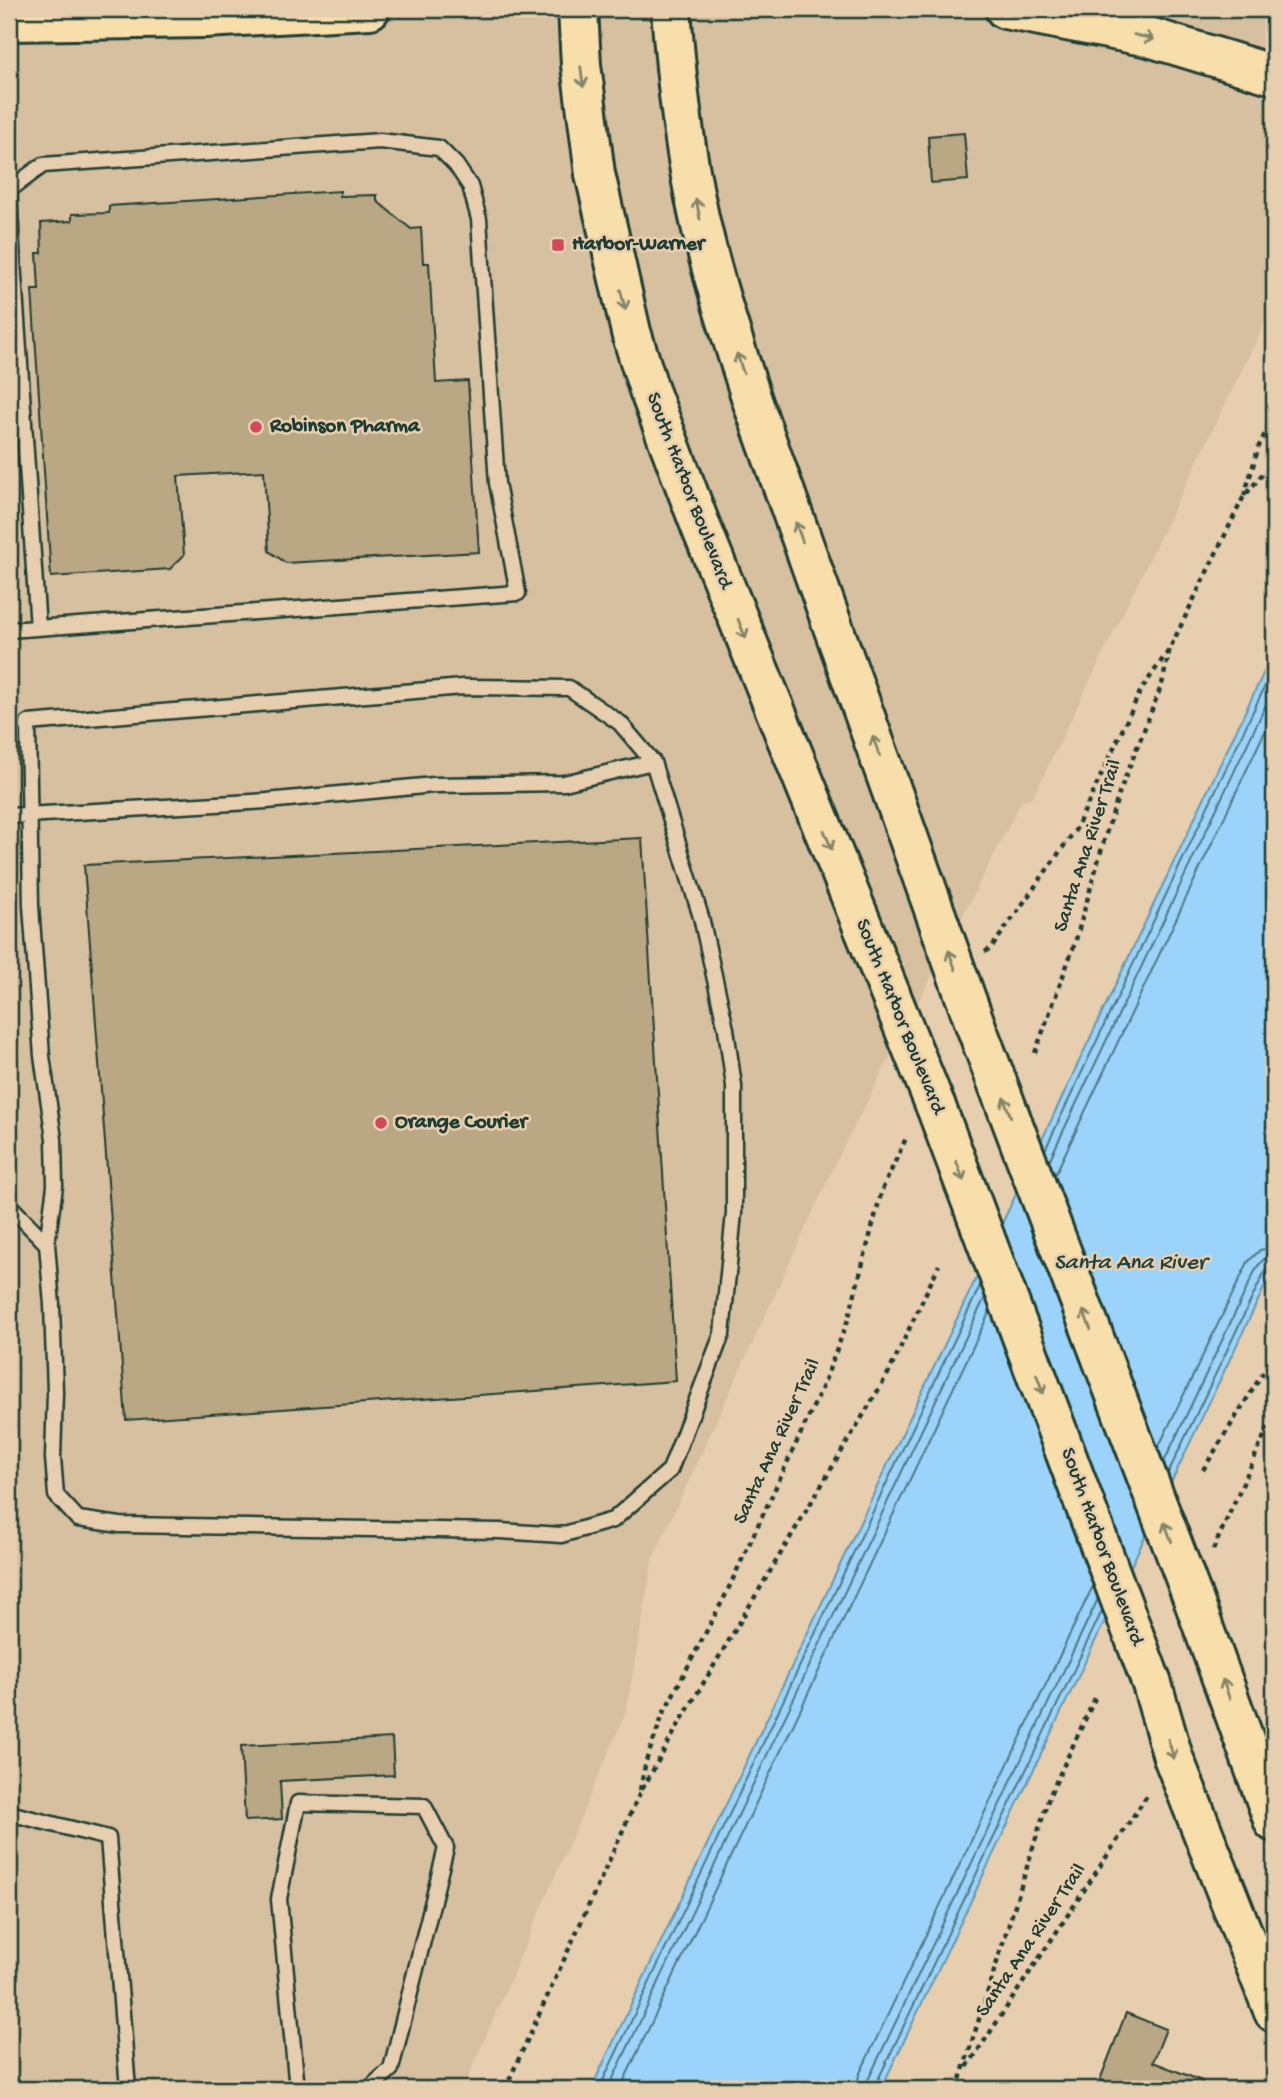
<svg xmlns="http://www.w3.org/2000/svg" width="1283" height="2098" viewBox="0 0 1283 2098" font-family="'Gochi Hand',sans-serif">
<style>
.built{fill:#d6c0a0}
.water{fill:#9bd3fa;stroke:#6997ab;stroke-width:2}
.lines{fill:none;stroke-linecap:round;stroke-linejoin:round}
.shore{stroke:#517983;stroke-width:2}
.building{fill:#baa884;stroke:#1f3d34;stroke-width:2}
.lane-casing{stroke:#1f3d34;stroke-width:19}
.primary-casing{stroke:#1f3d34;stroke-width:44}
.path{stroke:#1f3d34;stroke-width:4.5;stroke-dasharray:5 5;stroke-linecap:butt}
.lane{stroke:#e7ceaf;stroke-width:14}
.primary{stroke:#f8deab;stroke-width:38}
.primary-bridge-casing{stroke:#1f3d34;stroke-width:44;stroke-linecap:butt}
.primary-bridge{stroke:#f8deab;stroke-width:38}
.oneway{stroke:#81856a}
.poi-dot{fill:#d1495b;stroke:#e7ceaf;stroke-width:2.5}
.labels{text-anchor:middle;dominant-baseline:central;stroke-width:5;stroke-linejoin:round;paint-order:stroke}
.poi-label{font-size:21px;font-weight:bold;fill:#1f3d34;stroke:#e7ceaf;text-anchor:start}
.street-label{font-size:21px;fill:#1f3d34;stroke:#e7ceaf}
.water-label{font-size:23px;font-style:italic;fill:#25443e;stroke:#e7ceaf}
</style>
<rect width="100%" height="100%" fill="#e7ceaf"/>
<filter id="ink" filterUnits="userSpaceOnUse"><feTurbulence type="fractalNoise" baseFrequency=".0143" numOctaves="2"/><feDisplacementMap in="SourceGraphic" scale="14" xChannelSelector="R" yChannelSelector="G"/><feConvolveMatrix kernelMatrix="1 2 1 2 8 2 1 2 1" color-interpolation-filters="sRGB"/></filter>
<g filter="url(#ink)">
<!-- built -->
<path class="built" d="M9,9H1274V299L1263,327L1033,797L1022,800L837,1160L653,1558L626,1712L463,2089H9Z"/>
<!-- water -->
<path class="water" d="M1274,651V1267L881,2089H591Z"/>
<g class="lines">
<!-- shore -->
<path class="shore" d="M1045,1150L1274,667
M1049,1161L1274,688
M1055,1175L1274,712
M1158,1448L1248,1262L1260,1250L1274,1247
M1164,1462L1257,1267L1264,1259L1274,1258
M1168,1473L1265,1271L1268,1267L1274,1266
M599,2089L980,1286
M608,2089L985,1297
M620,2089L990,1311
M856,2089L859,2075L1093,1586
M866,2089L868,2080L1098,1599
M875,2089L876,2084L1102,1611"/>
</g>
<!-- building -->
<path class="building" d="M964,133L968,180L931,183L928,136Z
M340,191V196L377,195V201L411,229L421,228L423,263H429L436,383L468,381L479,552L286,563L269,551L264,471L178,476L184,555L170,569L51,577L32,290H39L37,253H42L41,223L72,221V214L109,213V206Z
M642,838L676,1381L126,1420L84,865Z
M392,1738L394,1775L280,1781L282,1819L245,1821L241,1746Z
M1126,2013L1166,2029L1153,2062L1202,2081L1204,2089H1124L1100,2080Z"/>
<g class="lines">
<defs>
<path id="lane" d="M9,247H12L9,190L43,165L380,141L439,148L456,165L470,186L479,219L497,483L518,593L9,630
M12,247L38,628
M9,816L267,801L434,785L564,783L653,762
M9,1205L47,1244L52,1305L55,1392L53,1458L56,1495L78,1519L120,1525L500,1531L561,1535L613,1520L670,1470L722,1334L734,1213V1086L726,1029L701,917L653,762L620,723L569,688L463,687L28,723L31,906L42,1056L54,1139L55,1186L47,1244
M9,1813L108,1838L128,2089
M297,2089L279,1899L298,1803L424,1806L446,1848L391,2069L369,2089"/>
<path id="primary" d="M578,9L581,65L595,174L631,332L649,390L701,527L936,1107
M671,9C676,78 684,149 699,217C713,280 733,341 753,403L975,1024
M1005,9L1149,37L1274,75
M9,21L205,18L370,9
M1192,1596L1274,1822
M1152,1684L1173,1757L1274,2012"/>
</defs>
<!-- lane casing -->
<use href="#lane" class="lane-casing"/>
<!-- primary casing -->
<use href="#primary" class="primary-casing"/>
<!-- path -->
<path class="path" d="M1244,496L1259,446L1274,415
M985,952L992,947L1076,829L1141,690L1169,650
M1035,1053L1075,943L1105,837L1120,791L1162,684L1170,648L1243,498L1274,460
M1203,1470L1274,1355
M1213,1550L1274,1414
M640,1790L646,1761L664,1712L725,1596L822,1388L848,1320L882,1190L907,1136
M967,2067L1148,1794
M505,2089L639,1795L679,1724L889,1372L939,1265
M957,2089L1049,1797L1096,1696"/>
<!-- lane -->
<use href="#lane" class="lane"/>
<!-- primary -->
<use href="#primary" class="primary"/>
<defs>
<path id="primary-bridge" d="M975,1024L1192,1596
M936,1107L1152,1684"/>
</defs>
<!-- primary-bridge casing -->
<use href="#primary-bridge" class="primary-bridge-casing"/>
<!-- primary-bridge -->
<use href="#primary-bridge" class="primary-bridge"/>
</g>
<!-- one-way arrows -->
<defs><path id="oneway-shaft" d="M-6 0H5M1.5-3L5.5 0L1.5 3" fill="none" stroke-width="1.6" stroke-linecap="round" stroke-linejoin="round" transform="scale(1.75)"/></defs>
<g class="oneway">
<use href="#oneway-shaft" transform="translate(1144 37) rotate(13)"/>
<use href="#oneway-shaft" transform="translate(582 77) rotate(83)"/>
<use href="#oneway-shaft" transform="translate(698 209) rotate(-101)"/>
<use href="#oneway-shaft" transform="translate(623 300) rotate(76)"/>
<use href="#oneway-shaft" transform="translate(740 363) rotate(-108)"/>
<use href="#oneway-shaft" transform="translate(799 532) rotate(-110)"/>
<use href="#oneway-shaft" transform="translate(742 629) rotate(68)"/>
<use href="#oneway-shaft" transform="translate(876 746) rotate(-110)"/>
<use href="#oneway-shaft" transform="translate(828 840) rotate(68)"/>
<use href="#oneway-shaft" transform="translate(952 960) rotate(-110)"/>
<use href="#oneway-shaft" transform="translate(1007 1107) rotate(-111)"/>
<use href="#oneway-shaft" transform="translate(960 1171) rotate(70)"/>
<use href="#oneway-shaft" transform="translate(1087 1320) rotate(-111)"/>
<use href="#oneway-shaft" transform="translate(1040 1384) rotate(70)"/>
<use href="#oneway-shaft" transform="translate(1168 1532) rotate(-111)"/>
<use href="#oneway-shaft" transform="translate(1226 1689) rotate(-110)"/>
<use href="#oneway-shaft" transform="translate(1171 1749) rotate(73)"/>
</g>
</g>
<!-- markers -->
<g class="poi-dot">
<rect x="551" y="238" width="14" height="14" rx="3.5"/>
<circle cx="256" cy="427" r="7"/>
<circle cx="381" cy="1123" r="7"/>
</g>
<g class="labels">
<!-- poi labels -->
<g class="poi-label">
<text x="572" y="245">Harbor-Warner</text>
<text x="270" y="427">Robinson Pharma</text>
<text x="395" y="1123">Orange Courier</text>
</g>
<!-- street labels -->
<g class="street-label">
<text transform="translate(688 491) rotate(69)">South Harbor Boulevard</text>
<text transform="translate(1089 846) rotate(-72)">Santa Ana River Trail</text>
<text transform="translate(899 1017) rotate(68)">South Harbor Boulevard</text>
<text transform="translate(778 1442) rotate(-65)">Santa Ana River Trail</text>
<text transform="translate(1101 1547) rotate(70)">South Harbor Boulevard</text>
<text transform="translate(1032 1941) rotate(-56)">Santa Ana River Trail</text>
</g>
<!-- water labels -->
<g class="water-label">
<text x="1130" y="1263">Santa Ana River</text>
</g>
</g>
<!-- margin -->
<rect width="1283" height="2098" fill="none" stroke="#e7ceaf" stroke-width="35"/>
<rect x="18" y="18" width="1248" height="2063" fill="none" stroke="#1f3d34" stroke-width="2.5" filter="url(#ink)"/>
</svg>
